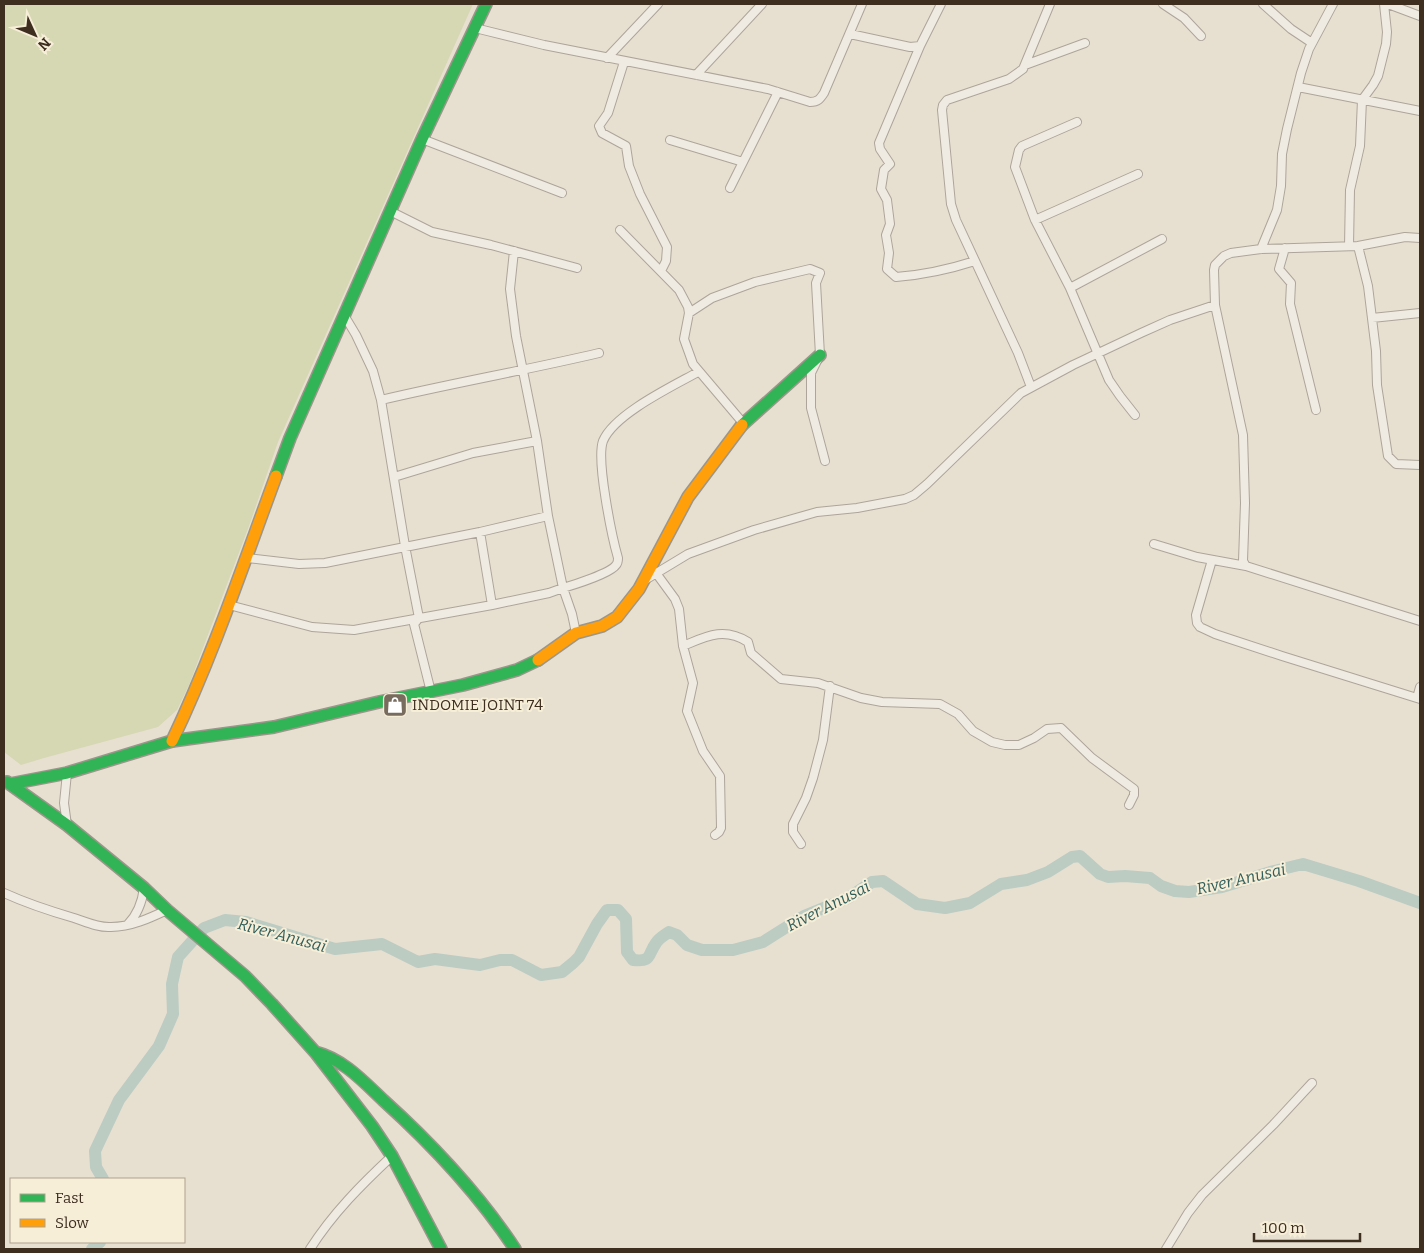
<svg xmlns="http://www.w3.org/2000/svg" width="1424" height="1253" viewBox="0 0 1424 1253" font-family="Bitter,serif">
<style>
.green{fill:#d6d7b3}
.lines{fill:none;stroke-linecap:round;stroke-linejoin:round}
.river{stroke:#bcccc2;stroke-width:12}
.street-casing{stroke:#ada599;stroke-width:10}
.fast-casing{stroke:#9c958a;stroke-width:14}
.slow-casing{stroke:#9c958a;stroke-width:14}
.street{stroke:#efebe3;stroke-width:8}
.fast{stroke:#30b455;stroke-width:11}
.slow{stroke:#ff9f0a;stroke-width:11}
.labels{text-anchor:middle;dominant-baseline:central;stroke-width:4;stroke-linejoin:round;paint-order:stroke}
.poi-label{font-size:15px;fill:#3d2e20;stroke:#f7eed8;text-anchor:start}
.water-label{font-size:16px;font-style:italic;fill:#2f5d5a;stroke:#f7eed8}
</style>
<rect width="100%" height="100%" fill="#e7e0d1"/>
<!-- green -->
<path class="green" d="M4,4H473L278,442L249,526L189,685L177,710L158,727L44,758L21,765L4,752Z"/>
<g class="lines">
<!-- river -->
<path class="river" d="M103,1179L96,1167L95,1151L119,1100L159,1046L173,1014L172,984L178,957L204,928L225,920L246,922L335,949L382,944L418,962L435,959L480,965L500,960H512L541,975L562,972L573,963L579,957L597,924L607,910H618L626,919L627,952L633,960C652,962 647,956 656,943C659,938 665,935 669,932L677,935L687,945L702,950H733L763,942L804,916L848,898L872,882L883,881L917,904L945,908L970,903L1001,884L1027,880L1048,872L1072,857L1080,856L1100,874L1108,877L1125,876L1150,878L1161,886L1175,891L1189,892L1222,887L1274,871L1303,864L1359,881L1420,903
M92,1249L100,1242"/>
<defs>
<path id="street" d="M1163,4L1184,18L1201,36
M1263,4L1291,29L1312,43
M1388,4L1420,16
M475,28L544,45L768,89L810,102C818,102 820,99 824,93L862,4
M850,34L910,47L920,46L941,4
M920,46L879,143L880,149L890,164L884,170L881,189L887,200L890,224L886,235L889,253L887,269L896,277C923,275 950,269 975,261
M607,58L658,4
M624,62L608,113L599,126L602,133L626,146L629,166L640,194L667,247L666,261L661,271
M1025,65L1085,43
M696,75L762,4
M1298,87L1420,111
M1077,122L1022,146L1019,150L1015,167L1035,220L1070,288L1109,380L1120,396L1135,415
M422,139L562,193
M670,140L743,162
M730,188L778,92
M390,211L432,232L491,245L577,268
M1035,220L1138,174
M620,230L679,290L688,307L689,313L684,339L693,364L743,423
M1420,238L1405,237L1358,246L1261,249L1231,253L1224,256L1215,265L1214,270L1215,305L1243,435L1245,503L1243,561L1246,566L1420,621
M1349,246L1350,190L1360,146L1362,100L1373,85L1378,76L1386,44L1387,32L1384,4
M1358,246L1368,286L1376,351L1377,385L1388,456L1396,464L1420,465
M1285,248L1279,269L1291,283L1290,304L1316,410
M1261,249L1277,210L1281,186L1282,154L1287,129L1301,73L1309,49L1333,4
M514,251L510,289L516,336L537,441L548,516L563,588C573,585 611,573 616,565C618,563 618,561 618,558C612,537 596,460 603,441C614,414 673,386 698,372
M1070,288L1162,239
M689,313L712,298L755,282L810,269L820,273L816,283L820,355L811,373V408L825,461
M344,315L356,335L373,371L381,400L405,546L419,618L414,624L431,692
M1372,318L1420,313
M1031,387L1018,353L956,220L951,204L942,110L943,105L947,100L1009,79L1023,69L1050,4
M381,400C453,383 527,370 599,353
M394,477L473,453L537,441
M480,532L492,605
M1154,544L1197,557L1246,566
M247,558L299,564L325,563L480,532L548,516
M1212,560L1196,615L1197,623L1200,627L1215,634L1282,656L1420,699
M656,573L675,599L679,609L683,646L693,683L687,711L703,751L720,776L721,828L719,832L715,835
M645,580L688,554L754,530L817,512L857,508L905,499L914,495L927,484L1021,393L1073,365L1141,333L1170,320L1215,305
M229,605L312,627L354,630L492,605L549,593L563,588L572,614L576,633
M683,646C707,636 724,627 748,642L751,653L781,679L818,683L861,698L882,702L940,704L958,714L973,731L992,742L1005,745H1019L1034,738L1047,729L1061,728L1092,758L1134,789V795L1129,805
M1417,698L1420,687
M67,825L64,803L67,773
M801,844L793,832V824L806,798L813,778L823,740L830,686
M4,893C26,903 50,911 74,918C86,922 99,928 111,927C131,927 150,918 167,910
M128,924C138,914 142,903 144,888
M310,1249C333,1213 361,1185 392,1156
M1166,1249L1188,1213L1202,1195L1273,1125L1312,1083"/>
<path id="fast" d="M742,425L820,355
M276,476L290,438L422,139L486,4
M7,782L67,825L144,888L167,910L245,976L272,1004L315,1052L372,1126L392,1156L441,1249
M10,784L67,773L172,741L274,727L379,702L463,685L517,670L538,660
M315,1052C343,1059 363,1081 383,1100C433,1145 478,1193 515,1249"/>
<path id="slow" d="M538,660L576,633L602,626L617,617L639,589L688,497L742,425
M172,741C213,655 243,565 276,476"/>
</defs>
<!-- street casing -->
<use href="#street" class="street-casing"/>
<!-- fast casing -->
<use href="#fast" class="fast-casing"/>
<!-- slow casing -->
<use href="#slow" class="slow-casing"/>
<!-- street -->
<use href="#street" class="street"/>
<!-- fast -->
<use href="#fast" class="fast"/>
<!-- slow -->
<use href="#slow" class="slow"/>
</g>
<!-- icons -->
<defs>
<symbol id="shop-square" viewBox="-11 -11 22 22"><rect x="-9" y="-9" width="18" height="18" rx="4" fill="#786c5e" stroke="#f7eed8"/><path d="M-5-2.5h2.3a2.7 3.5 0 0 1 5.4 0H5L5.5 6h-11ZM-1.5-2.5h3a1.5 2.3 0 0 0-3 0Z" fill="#fff"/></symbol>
</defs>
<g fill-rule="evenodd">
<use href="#shop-square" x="381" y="691" width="28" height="28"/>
</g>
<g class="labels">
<!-- poi labels -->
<g class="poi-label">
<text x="412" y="705">INDOMIE JOINT 74</text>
</g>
<!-- water labels -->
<g class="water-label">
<text transform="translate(1241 879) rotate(-13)">River Anusai</text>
<text transform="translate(828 906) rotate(-27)">River Anusai</text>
<text transform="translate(282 935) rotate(15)">River Anusai</text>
</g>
</g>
<!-- border -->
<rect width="1424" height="1253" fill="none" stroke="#3d2e20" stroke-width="10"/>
<!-- legend -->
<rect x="10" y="1178" width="175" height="65" fill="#f7eed8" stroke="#ada18e"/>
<rect x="20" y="1194" width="25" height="8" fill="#30b455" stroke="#ada18e"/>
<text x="55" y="1203" font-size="15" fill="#3d2e20">Fast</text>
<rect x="20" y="1219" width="25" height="8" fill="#ff9f0a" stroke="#ada18e"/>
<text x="55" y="1228" font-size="15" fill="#3d2e20">Slow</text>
<!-- north arrow -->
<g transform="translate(35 35) rotate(134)" stroke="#f7eed8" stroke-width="4" paint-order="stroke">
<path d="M0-4L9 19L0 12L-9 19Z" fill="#3d2e20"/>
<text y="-8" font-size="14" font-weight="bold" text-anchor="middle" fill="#3d2e20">N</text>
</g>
<!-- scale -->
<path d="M1254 1233v8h106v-8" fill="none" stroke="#3d2e20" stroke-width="2.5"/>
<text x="1262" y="1233" font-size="15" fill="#3d2e20" stroke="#f7eed8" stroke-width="4" paint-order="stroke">100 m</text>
</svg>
